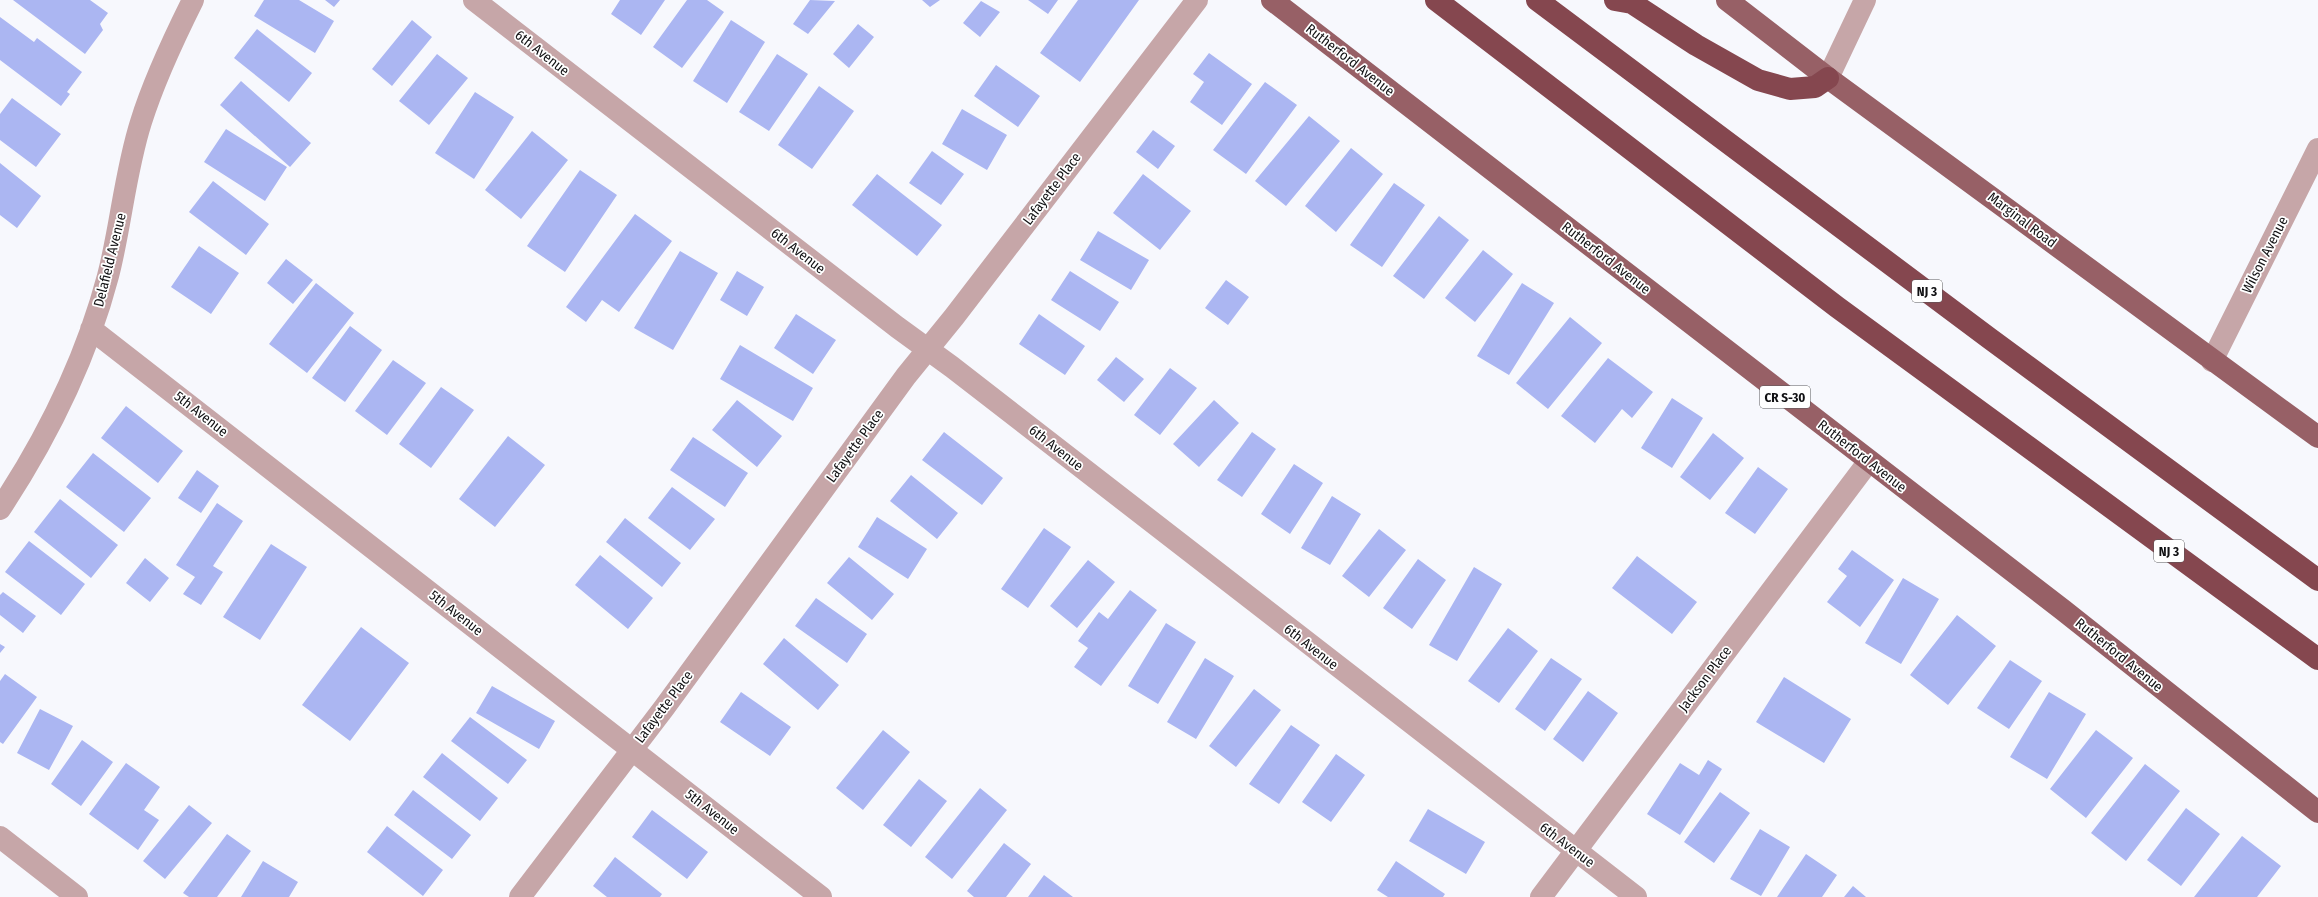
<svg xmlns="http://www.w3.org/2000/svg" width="2318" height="897" viewBox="0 0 2318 897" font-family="'Fira Sans Condensed',sans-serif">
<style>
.building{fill:#abb6f2}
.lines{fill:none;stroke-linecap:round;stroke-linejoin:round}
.street{stroke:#c6a6a8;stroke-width:22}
.primary{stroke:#976066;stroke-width:22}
.highway{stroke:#85474f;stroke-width:22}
.labels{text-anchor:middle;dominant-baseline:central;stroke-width:3.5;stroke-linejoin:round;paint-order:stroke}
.shield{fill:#fff;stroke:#58585a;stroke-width:1}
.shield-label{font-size:13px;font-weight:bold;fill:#111113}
.street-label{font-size:14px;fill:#111113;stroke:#fff}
</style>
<rect width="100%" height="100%" fill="#f7f8fd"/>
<!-- building -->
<path class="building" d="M13,0H90L108,13L100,24L103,30L85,54Z
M264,0H299L334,21L315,53L254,16Z
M325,0H340L334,7Z
M620,0H665L641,35L611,14Z
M687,0H707L724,12L682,68L653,47Z
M810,0L835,1L808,34L793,24Z
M922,0H940L930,7Z
M1028,0H1058L1048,14Z
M1078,0H1139L1080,82L1040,53Z
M981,1L1000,12L980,37L963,23Z
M0,17L34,42L37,38L82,72L67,92L70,94L61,106L0,60Z
M412,20L432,37L392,86L372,69Z
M731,20L765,42L727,103L693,81Z
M858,24L874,37L849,68L833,54Z
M257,29L312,73L289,102L234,58Z
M1209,53L1252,84L1222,125L1190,102L1204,82L1193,74Z
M437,54L468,78L429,125L399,101Z
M777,54L808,74L769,131L739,112Z
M996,65L1040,96L1018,127L974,96Z
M241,81L311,143L290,167L220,105Z
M1265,82L1297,105L1246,174L1213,150Z
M819,86L854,111L812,169L778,145Z
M475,92L514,117L474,179L435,153Z
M12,98L61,134L36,167L0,140V114Z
M962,109L1007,135L987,170L942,144Z
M1309,116L1340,141L1286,206L1255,181Z
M226,129L287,167L265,201L204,162Z
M1153,130L1175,146L1158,169L1136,152Z
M532,131L568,160L521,219L485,190Z
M1351,148L1383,174L1336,232L1305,206Z
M932,151L964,174L941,205L909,183Z
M0,163L41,196L17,228L0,215Z
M580,170L617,195L565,272L527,246Z
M877,174L942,225L917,256L852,205Z
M1143,174L1191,211L1160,250L1113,213Z
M213,181L269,224L246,255L189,212Z
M1394,183L1425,205L1382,267L1350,245Z
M635,214L672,241L619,312L602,300L586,322L566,307Z
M1439,216L1469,240L1424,299L1393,276Z
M1098,231L1149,260L1131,290L1080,260Z
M199,246L239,273L211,314L171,287Z
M1483,250L1513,274L1475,322L1445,298Z
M680,251L718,273L673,350L634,328Z
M286,259L313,280L293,304L267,283Z
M737,271L764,287L747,316L720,300Z
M1070,271L1119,302L1100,331L1051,300Z
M1226,280L1249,297L1228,325L1205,308Z
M316,283L354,313L307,373L269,344Z
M1522,283L1554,303L1509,375L1477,356Z
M796,314L836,340L813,374L774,348Z
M1039,314L1085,346L1065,375L1019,344Z
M1570,317L1602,343L1548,409L1516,383Z
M350,326L382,350L345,402L312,378Z
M740,345L813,388L793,421L720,379Z
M1116,357L1144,379L1124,402L1097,380Z
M1608,358L1653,392L1632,418L1622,409L1595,443L1561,416Z
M393,360L426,383L387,435L355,411Z
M1170,368L1197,388L1160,435L1134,415Z
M441,387L474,410L431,468L399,444Z
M1672,398L1703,418L1672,468L1641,448Z
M737,400L782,436L757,467L712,430Z
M1214,400L1239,423L1199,467L1173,444Z
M126,406L183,451L158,483L101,438Z
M944,432L1003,478L982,505L922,460Z
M1252,432L1276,449L1242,497L1217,480Z
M1713,433L1744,458L1710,500L1680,477Z
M508,436L545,465L495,527L459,499Z
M693,437L748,473L725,507L670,470Z
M93,453L151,498L124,532L66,487Z
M1294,464L1323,483L1290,534L1261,514Z
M1758,467L1788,489L1755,534L1725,513Z
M197,470L219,486L201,513L178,498Z
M911,475L958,513L937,539L890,501Z
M672,487L715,519L690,550L648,518Z
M1332,496L1361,514L1330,565L1301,548Z
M60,499L118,545L91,578L34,532Z
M217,503L243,521L213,566L223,572L201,605L183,594L195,577L176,565Z
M877,517L927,549L908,579L858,547Z
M625,518L681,563L662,587L606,542Z
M1044,528L1071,547L1028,608L1001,589Z
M1379,529L1406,550L1369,597L1342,576Z
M29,541L85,584L61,615L5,572Z
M271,544L307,567L260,640L223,617Z
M1852,550L1894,580L1860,627L1827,602L1847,576L1838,569Z
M600,555L653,598L628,629L575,585Z
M1637,556L1697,602L1672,634L1612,588Z
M849,557L894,594L872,620L827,583Z
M145,558L169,578L150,602L126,583Z
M1418,559L1446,580L1412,629L1383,608Z
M1088,560L1115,582L1077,628L1050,606Z
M1474,567L1502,584L1457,661L1429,645Z
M1903,578L1939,599L1901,664L1865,643Z
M1130,590L1157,610L1101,686L1074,667L1088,648L1078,641L1099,612L1108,619Z
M3,592L36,616L23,633L0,615V595Z
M816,598L867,634L847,663L795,626Z
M1957,615L1996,646L1948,705L1910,675Z
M1166,623L1196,642L1158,704L1128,686Z
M361,627L409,663L350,741L302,705Z
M1508,628L1538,651L1499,703L1468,681Z
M784,638L839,685L818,710L763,664Z
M0,644L5,647L0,653Z
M1205,658L1234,676L1196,739L1167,722Z
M1551,658L1582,679L1545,731L1515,709Z
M2010,660L2042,681L2009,729L1977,708Z
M5,674L37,697L3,744L0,742V681Z
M1784,677L1851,719L1824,763L1756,722Z
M492,686L555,721L539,749L476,713Z
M1254,689L1281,710L1236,767L1209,746Z
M1588,691L1618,713L1583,762L1553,739Z
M741,692L791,727L770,756L720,722Z
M2049,692L2086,714L2047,779L2010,757Z
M40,709L73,726L49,770L17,753Z
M470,717L527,760L508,784L451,741Z
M1291,725L1320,745L1279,804L1249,784Z
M883,730L910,752L863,810L836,788Z
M2096,730L2133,758L2086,818L2050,789Z
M82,740L113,762L81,806L51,784Z
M442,753L498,798L480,821L423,777Z
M1336,754L1365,775L1331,822L1302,802Z
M1708,760L1722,769L1680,835L1647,814L1680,763L1699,775Z
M126,763L160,787L144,810L159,820L138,850L89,814Z
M2145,764L2180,791L2126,861L2091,833Z
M919,779L947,801L911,847L883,825Z
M980,788L1007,810L952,879L925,857Z
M413,790L471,835L452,859L394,815Z
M1720,792L1750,813L1714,863L1684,842Z
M189,805L212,823L165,879L143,861Z
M2186,808L2220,834L2181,886L2147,860Z
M1428,809L1485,842L1466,874L1409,841Z
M652,810L708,852L687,879L632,837Z
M387,826L443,870L423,896L367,852Z
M1760,829L1790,847L1761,896L1730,879Z
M227,834L251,851L217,897H189L183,893Z
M2242,836L2281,866L2257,897H2194Z
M1004,843L1031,864L1006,897H974L967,891Z
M1806,854L1837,875L1822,897H1777Z
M615,857L662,894L660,897H607L593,886Z
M263,861L298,882L289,897H241Z
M1396,861L1445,894L1443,897H1388L1377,890Z
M1044,875L1073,897H1028Z
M1853,886L1866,897H1844Z"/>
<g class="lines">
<!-- street -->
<path class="street" d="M474,0L897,327L952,367L1636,897
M1828,78L1865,0
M91,329L821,897
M2212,361L2318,149
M0,509C47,438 86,359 108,276C121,226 125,172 141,122C154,80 173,40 193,0
M0,837L77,897
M520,897L664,708L906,376L954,317L1197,0
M1541,897L1869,461"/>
<!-- primary -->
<path class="primary" d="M1272,0L2063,610L2318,812
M1727,0L1828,78L2318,437"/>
<!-- highway -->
<path class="highway" d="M1436,0L1837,307L2318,659
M1537,0L1989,338L2318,580
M1615,0L1632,3L1696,45L1758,80L1790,89L1815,87L1828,78"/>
</g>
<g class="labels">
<!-- shield labels -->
<g class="shield">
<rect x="1912" y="280" width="30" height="22" rx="3"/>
<rect x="1760" y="386" width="50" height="22" rx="3"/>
<rect x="2154" y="540" width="30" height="22" rx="3"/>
</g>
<g class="shield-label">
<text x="1927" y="291">NJ 3</text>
<text x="1785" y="397">CR S-30</text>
<text x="2169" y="551">NJ 3</text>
</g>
<!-- street labels -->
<g class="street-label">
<text transform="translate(542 53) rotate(38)">6th Avenue</text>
<text transform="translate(1350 60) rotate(38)">Rutherford Avenue</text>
<text transform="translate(1052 189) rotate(-53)">Lafayette Place</text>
<text transform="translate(2022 220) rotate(37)">Marginal Road</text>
<text transform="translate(798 251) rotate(38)">6th Avenue</text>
<text transform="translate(2265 255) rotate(-63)">Wilson Avenue</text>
<text transform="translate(1606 258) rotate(38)">Rutherford Avenue</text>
<text transform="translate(110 260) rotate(-76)">Delafield Avenue</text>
<text transform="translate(201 414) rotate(38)">5th Avenue</text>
<text transform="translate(855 446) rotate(-54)">Lafayette Place</text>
<text transform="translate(1056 448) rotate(38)">6th Avenue</text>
<text transform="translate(1862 456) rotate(38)">Rutherford Avenue</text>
<text transform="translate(456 613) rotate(38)">5th Avenue</text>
<text transform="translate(1311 647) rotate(38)">6th Avenue</text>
<text transform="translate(2119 655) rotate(39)">Rutherford Avenue</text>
<text transform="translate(1705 679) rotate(-53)">Jackson Place</text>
<text transform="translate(664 707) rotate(-53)">Lafayette Place</text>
<text transform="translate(712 812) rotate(38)">5th Avenue</text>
<text transform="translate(1567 845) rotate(37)">6th Avenue</text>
</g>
</g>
</svg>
